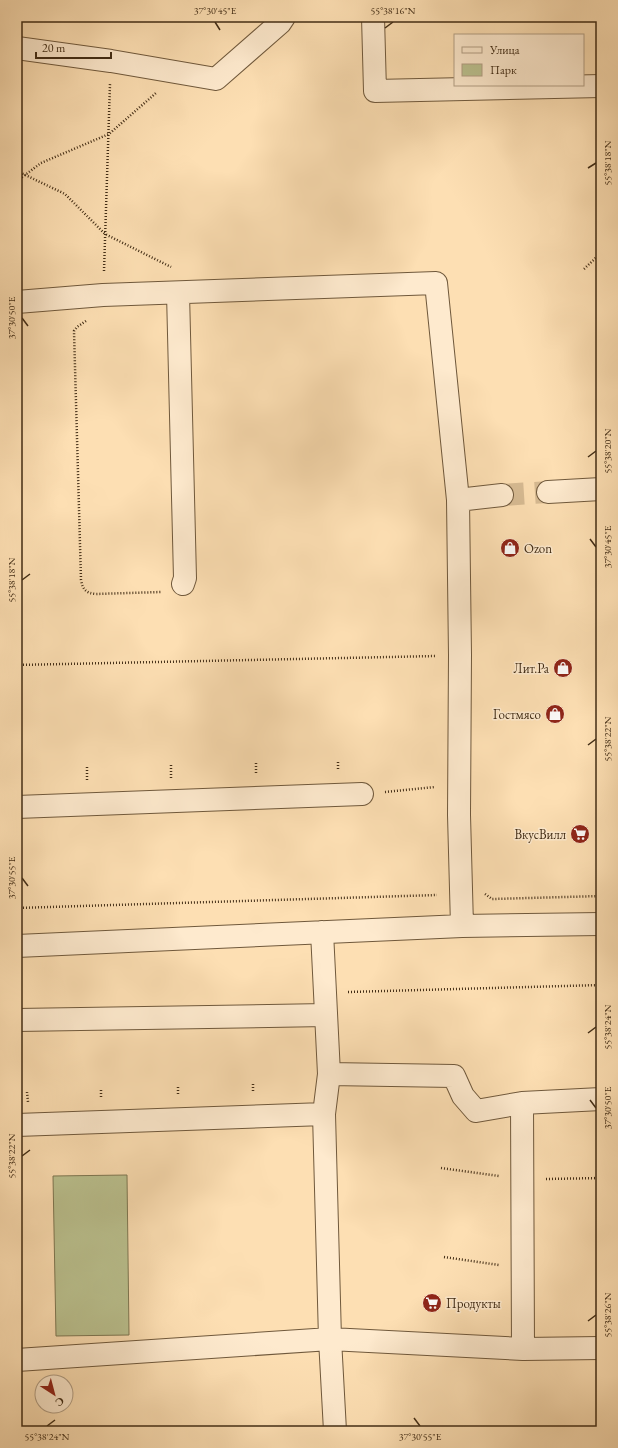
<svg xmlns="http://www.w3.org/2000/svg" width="618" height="1448" viewBox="0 0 618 1448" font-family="'EB Garamond',serif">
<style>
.green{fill:#bbc290;stroke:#7e7752}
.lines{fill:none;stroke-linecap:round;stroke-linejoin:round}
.minor-tunnel{stroke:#d7bb93;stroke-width:22;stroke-dasharray:22 11;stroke-linecap:butt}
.minor-casing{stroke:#70593c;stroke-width:24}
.path{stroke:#412c15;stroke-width:2.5;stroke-dasharray:1 2;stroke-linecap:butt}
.minor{stroke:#feeace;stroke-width:22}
.ticks{fill:none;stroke:#412c15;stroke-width:1.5}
.labels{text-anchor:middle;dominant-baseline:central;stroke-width:3;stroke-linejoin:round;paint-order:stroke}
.poi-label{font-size:13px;fill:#412c15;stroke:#feeace;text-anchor:end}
.neatline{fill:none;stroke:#412c15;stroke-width:1.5}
.ticks-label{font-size:10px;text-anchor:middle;fill:#412c15}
</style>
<rect width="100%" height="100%" fill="#fddfb3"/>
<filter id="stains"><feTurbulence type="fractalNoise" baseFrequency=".005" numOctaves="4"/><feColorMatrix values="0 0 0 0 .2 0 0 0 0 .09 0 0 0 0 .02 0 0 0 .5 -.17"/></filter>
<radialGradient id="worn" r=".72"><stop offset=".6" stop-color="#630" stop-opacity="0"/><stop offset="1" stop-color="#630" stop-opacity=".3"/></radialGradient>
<!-- green -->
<path class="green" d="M127,1175L129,1335L56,1336L53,1176Z"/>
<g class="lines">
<!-- minor-tunnel -->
<path class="minor-tunnel" d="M502,495L548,492"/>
<defs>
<path id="minor" d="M373,17L375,91L601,86
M17,48L111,61L216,79L280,23L284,17
M178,293L185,578L183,584
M17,302L103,295L436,283L458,500L460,655L459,815L462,926
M548,492L601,489
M458,500L502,495
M17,807L362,794
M322,932L329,1074L454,1076L463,1096L476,1111L522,1103L601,1099
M17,946L462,926L601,924
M17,1020L326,1015
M329,1074L324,1114L330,1339L335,1431
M522,1103L523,1349
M17,1125L324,1114
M17,1360L330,1339L523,1349L601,1348"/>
</defs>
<!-- minor casing -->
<use href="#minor" class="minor-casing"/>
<!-- path -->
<path class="path" d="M17,171L65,194L105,234L171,267
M17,181L41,163L109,134L156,93
M584,269L601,253
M104,271L110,84
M86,321L77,327L74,331L81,580C83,590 86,593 96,594L161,592
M17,665L436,656
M338,762V771
M256,763V775
M171,765V778
M87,767V780
M385,792L435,787
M485,894L492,899L601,896
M17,908L437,895
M348,992L601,985
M253,1084V1093
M178,1087V1096
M101,1090V1099
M27,1092L28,1102
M441,1168L499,1176
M546,1179L601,1178
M444,1257L499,1265"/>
<!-- minor -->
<use href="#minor" class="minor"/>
</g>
<!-- ticks -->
<path class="ticks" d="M215,22L220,30M385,28L393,22M588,168L596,163M22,318L28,326M588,457L596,451M590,539L596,547M22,580L30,574M588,745L596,739M22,878L28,886M588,1033L596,1027M590,1100L596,1108M22,1156L30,1150M588,1321L596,1315M414,1418L420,1426M47,1426L55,1420"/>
<!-- icons -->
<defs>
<symbol id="shop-disc" viewBox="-11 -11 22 22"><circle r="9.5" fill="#8f2418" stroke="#feeace"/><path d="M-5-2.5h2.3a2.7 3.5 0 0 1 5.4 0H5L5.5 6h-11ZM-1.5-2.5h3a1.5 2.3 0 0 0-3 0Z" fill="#fff"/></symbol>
<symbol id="supermarket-disc" viewBox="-11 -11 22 22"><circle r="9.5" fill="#8f2418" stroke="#feeace"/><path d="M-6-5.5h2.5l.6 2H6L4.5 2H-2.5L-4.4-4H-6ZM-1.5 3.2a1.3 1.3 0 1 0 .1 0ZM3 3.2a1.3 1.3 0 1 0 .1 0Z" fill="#fff"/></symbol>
</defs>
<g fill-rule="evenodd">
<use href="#shop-disc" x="499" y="537" width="22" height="22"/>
<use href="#shop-disc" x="552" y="657" width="22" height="22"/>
<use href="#shop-disc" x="544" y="703" width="22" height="22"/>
<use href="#supermarket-disc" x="569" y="823" width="22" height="22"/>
<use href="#supermarket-disc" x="421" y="1292" width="22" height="22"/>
</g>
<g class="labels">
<!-- poi labels -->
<g class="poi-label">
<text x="524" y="548" text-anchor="start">Ozon</text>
<text x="549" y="668">Лит.Ра</text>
<text x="541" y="714">Гостмясо</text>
<text x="566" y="834">ВкусВилл</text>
<text x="446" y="1303" text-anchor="start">Продукты</text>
</g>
</g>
<!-- margin -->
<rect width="618" height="1448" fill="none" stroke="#fddfb3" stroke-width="44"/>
<!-- legend -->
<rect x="454" y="34" width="130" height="52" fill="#feeace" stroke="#b29e84"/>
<rect x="462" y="47" width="20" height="6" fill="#feeace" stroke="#b29e84"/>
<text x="490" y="54" font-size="12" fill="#412c15">Улица</text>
<rect x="462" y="64" width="20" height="12" fill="#bbc290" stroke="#b29e84"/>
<text x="490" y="74" font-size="12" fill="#412c15">Парк</text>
<!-- north arrow -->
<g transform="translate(54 1394) rotate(144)"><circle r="19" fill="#feeace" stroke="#b29e84"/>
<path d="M0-3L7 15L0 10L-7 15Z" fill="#8f2418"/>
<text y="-6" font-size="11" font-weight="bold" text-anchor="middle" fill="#412c15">С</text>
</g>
<!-- scale -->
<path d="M36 52v6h75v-6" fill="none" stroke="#412c15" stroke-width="2"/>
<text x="42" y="52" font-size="12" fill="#412c15" stroke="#feeace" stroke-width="3" paint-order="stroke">20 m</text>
<rect x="22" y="22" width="574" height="1404" class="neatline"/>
<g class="ticks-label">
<text x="215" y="14">37°30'45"E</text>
<text x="393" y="14">55°38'16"N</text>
<text transform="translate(607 163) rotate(-90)" y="4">55°38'18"N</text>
<text transform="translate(11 318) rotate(-90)" y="4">37°30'50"E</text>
<text transform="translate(607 451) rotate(-90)" y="4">55°38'20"N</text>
<text transform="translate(607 547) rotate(-90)" y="4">37°30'45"E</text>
<text transform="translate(11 580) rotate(-90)" y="4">55°38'18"N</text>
<text transform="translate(607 739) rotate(-90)" y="4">55°38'22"N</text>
<text transform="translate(11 878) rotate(-90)" y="4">37°30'55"E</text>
<text transform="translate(607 1027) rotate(-90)" y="4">55°38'24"N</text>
<text transform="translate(607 1108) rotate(-90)" y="4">37°30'50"E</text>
<text transform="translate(11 1156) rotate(-90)" y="4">55°38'22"N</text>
<text transform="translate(607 1315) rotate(-90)" y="4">55°38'26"N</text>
<text x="47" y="1440">55°38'24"N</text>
<text x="420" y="1440">37°30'55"E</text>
</g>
<rect width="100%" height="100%" filter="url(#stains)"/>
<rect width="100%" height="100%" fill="url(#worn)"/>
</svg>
